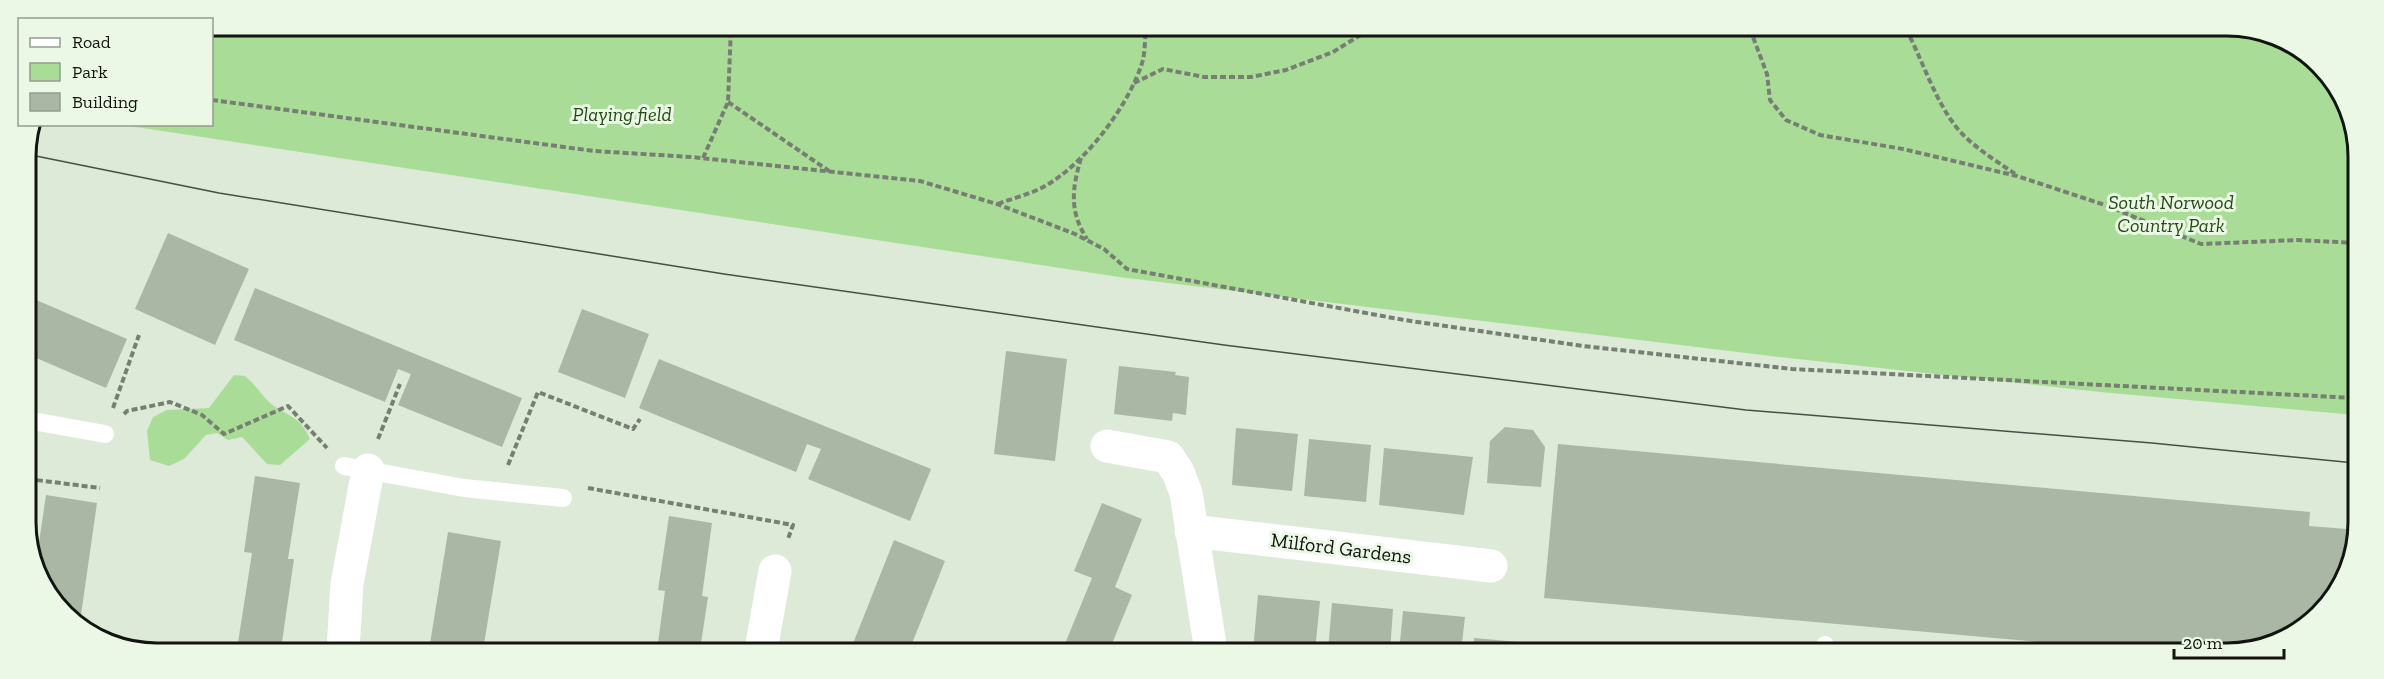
<svg xmlns="http://www.w3.org/2000/svg" width="2384" height="679" viewBox="0 0 2384 679" font-family="'Zilla Slab',serif">
<style>
.green{fill:#a9dd97}
.building{fill:#aab7a5}
.lines{fill:none;stroke-linecap:round;stroke-linejoin:round}
.path{stroke:#777f73;stroke-width:4;stroke-dasharray:6 3;stroke-linecap:butt}
.lane{stroke:#fff;stroke-width:18}
.street{stroke:#fff;stroke-width:33}
.tram{stroke:#484e45;stroke-width:1.5}
.labels{text-anchor:middle;dominant-baseline:central;stroke-width:6;stroke-linejoin:round;paint-order:stroke}
.park-label{font-size:20px;font-style:italic;fill:#244b14;stroke:#eaf8e5}
.street-label{font-size:20px;fill:#11150f;stroke:#eaf8e5}
.rim{fill:none;stroke:#11150f;stroke-width:3}
</style>
<rect width="100%" height="100%" fill="#ddead8"/>
<!-- green -->
<path class="green" d="M212,26L2260,30L2326,70L2356,132L2355,415L2100,392L1779,357L1119,277L123,125L212,124Z
M234,375L245,376C254,383 260,393 268,401C285,417 299,413 310,439L280,465L267,464L242,437L228,440L217,433L206,435L184,459L169,466L150,460L147,431L153,417L167,410L209,408Z"/>
<!-- building -->
<path class="building" d="M168,233L249,269L215,345L135,309Z
M255,288L522,398L502,447L398,405L411,374L398,369L385,402L234,340Z
M27,296L127,339L106,388L27,354Z
M582,309L649,334L625,398L558,372Z
M1006,351L1067,359L1055,461L994,454Z
M659,359L931,469L910,521L808,479L821,449L807,444L796,472L639,408Z
M1119,366L1176,372L1175,375L1189,377L1186,415L1173,413L1172,421L1114,414Z
M1505,427L1533,430L1545,447L1541,487L1487,483L1490,441Z
M1236,428L1298,434L1292,491L1232,485Z
M1309,439L1371,445L1366,502L1304,496Z
M1558,444L2310,512L2309,526L2347,529L2344,572L2313,621L2235,653H2060L2061,644L1544,598Z
M1384,448L1473,457L1464,515L1379,505Z
M255,476L300,483L288,559H294L281,649H237L252,553L244,552Z
M46,495L97,503L80,622L58,609L36,563Z
M1102,503L1142,519L1115,587L1132,595L1109,651H1062L1092,578L1074,571Z
M669,516L712,523L702,596L708,597L700,650H657L665,591L658,590Z
M448,532L501,541L483,650H429Z
M894,540L945,561L909,651H850Z
M1258,595L1320,601L1315,651H1253Z
M1332,603L1393,609L1390,652L1328,651Z
M1403,611L1465,617L1461,652H1399Z
M1474,638L1519,642L1518,652H1473Z"/>
<g class="lines">
<!-- path -->
<path class="path" d="M1750,29L1767,74L1770,100L1786,120L1820,135L1903,149L2017,176L2105,205L2201,244L2297,240L2356,243
M1906,29C1923,61 1934,99 1957,128C1973,147 1995,160 2015,174
M1134,83L1163,69L1204,77H1251L1286,70L1333,52L1372,28
M212,100L594,151L691,157L920,181L997,204L1075,234L1104,249L1127,269L1404,320L1583,346L1792,369L2355,398
M728,102L829,171
M703,158L728,102L731,27
M1081,158C1072,189 1069,211 1087,239
M998,204C1013,198 1031,194 1045,186C1086,163 1130,104 1143,60C1145,50 1145,38 1146,28
M113,408L139,335
M124,414L127,411L170,402L202,415L224,434L288,406L327,448
M378,439L400,384
M508,465L538,392L633,429L640,419
M28,479L100,488
M588,488L793,525L788,539"/>
<!-- lane -->
<path class="lane" d="M27,420L105,434
M344,466L464,488L563,498
M1824,652L1825,645"/>
<!-- street -->
<path class="street" d="M1107,446L1168,457L1178,472L1186,493L1211,651
M1191,531L1491,566
M343,650L347,584L368,470
M761,650L775,571"/>
<!-- tram -->
<path class="tram" d="M26,154L219,193L724,274L1224,345L1746,410L2152,443L2355,463"/>
</g>
<g class="labels">
<!-- park labels -->
<g class="park-label">
<text x="622" y="114">Playing field</text>
<text x="2171" y="202">South Norwood<tspan x="2171" dy="23">Country Park</tspan></text>
</g>
<!-- street labels -->
<g class="street-label">
<text transform="translate(1341 548) rotate(7)">Milford Gardens</text>
</g>
</g>
<!-- crop -->
<path d="M0 0H2384V679H0ZM157 36H2227A121 121 0 0 1 2348 157V522A121 121 0 0 1 2227 643H157A121 121 0 0 1 36 522V157A121 121 0 0 1 157 36Z" fill="#eaf8e5" fill-rule="evenodd"/>
<path class="rim" d="M157 36H2227A121 121 0 0 1 2348 157V522A121 121 0 0 1 2227 643H157A121 121 0 0 1 36 522V157A121 121 0 0 1 157 36Z"/>
<!-- legend -->
<rect x="18" y="18" width="195" height="108" fill="#eaf8e5" stroke="#939d8f" stroke-width="1.5"/>
<rect x="30" y="38" width="30" height="9" fill="#ffffff" stroke="#939d8f" stroke-width="1.5"/>
<text x="72" y="48" font-size="18" fill="#11150f">Road</text>
<rect x="30" y="63" width="30" height="18" fill="#a9dd97" stroke="#939d8f" stroke-width="1.5"/>
<text x="72" y="78" font-size="18" fill="#11150f">Park</text>
<rect x="30" y="93" width="30" height="18" fill="#aab7a5" stroke="#939d8f" stroke-width="1.5"/>
<text x="72" y="108" font-size="18" fill="#11150f">Building</text>
<!-- scale -->
<path d="M2174 649v9h110v-9" fill="none" stroke="#11150f" stroke-width="3"/>
<text x="2183" y="649" font-size="18" fill="#11150f" stroke="#eaf8e5" stroke-width="4.5" paint-order="stroke">20 m</text>
</svg>
